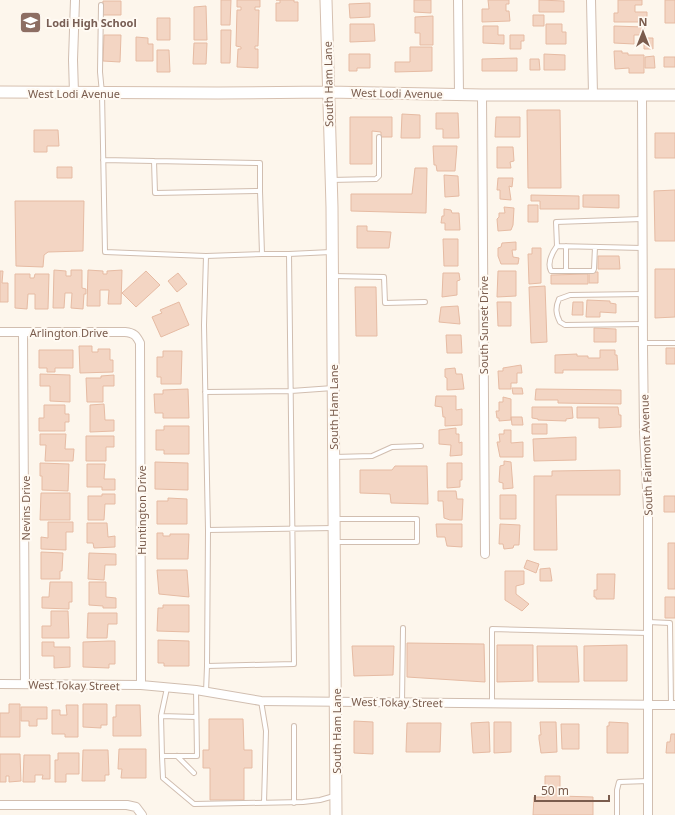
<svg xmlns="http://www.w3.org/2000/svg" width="675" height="815" viewBox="0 0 675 815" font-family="'Noto Sans',sans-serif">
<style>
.building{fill:#f3d5c3;stroke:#e6bba3}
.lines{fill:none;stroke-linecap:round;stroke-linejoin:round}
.lane-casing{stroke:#d1beb0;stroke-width:6}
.street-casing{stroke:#d1beb0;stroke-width:10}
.secondary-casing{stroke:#d6c0b0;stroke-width:13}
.lane{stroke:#fff;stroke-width:4}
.street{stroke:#fff;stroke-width:8}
.secondary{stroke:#fff;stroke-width:11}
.labels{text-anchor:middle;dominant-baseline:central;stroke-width:4;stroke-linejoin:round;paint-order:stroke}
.education-label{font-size:11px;font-weight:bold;fill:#785e54;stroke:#fffaf3;text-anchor:start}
.street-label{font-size:11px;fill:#7a5c4d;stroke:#fffaf3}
</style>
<rect width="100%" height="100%" fill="#fdf6ec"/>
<!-- building -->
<path class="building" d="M221,0H231L230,25H221Z
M237,0H260V7H255V10H259L258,46H255V49H258V68L237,67L238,49H241V47L236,46L237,10H241V7H237Z
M276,0H294V2H298V21H276V3H280V0Z
M414,0H431V13L414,12Z
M488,0H509V4H506V11H509L510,21L482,22V9H489Z
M539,0L564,1V12H539Z
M618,0H642V5H635V12H647V22H614V13H618Z
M665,0H675V23H665Z
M103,1H121V15H102Z
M370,3V17L350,18L349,4Z
M206,6L207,40H194V7Z
M533,15H544V26H533Z
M433,16V45H420V33H415V17Z
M157,18H170V40H157Z
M350,24H374L375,41L350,42Z
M546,24H562V32H566V44H546Z
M483,26H498V35H504V44L483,43Z
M614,26L644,27V35H634V44L614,43Z
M221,30H231L230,63H221Z
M104,35H121L120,62L103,61Z
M510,35H524V41H521V49H510Z
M136,37L148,38V44H153V61H136Z
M644,38H653V49H644Z
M194,43H207L206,64H193Z
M410,47H432V71L395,72V62H410Z
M157,50H169L170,72H157Z
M614,51H622V53H628V55H644V73H629V68L615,69Z
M349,54H370V68H357V71H349Z
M544,54L565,55V70H544Z
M654,56L655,68H645V57Z
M664,57H675V67H664Z
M517,58V71H482V59Z
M530,59H539L540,70H530Z
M527,110H560L561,188H528Z
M436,113H458L459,138H443V129H436Z
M402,114L420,115V138H401Z
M350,117H392V137H381V132L372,131V164H350Z
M496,117H520V137H495Z
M34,130H58L59,146H47V152H34Z
M655,133H675V158H655Z
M433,146H457L455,171H437L436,165H434Z
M497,147H513L514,161L510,162L511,168H497Z
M57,167H72V178H57Z
M415,168H427L426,213L351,211V194H412Z
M444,175L458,176L459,196L445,197Z
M498,178H513L512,187L509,186L511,200L500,199V190H497Z
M675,190V241H655L654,191Z
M531,195L579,196V209H540V201H531Z
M583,195H619V208L583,207Z
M15,201H84L83,251L48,252L44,255L43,267L16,266Z
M528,205H538V222H528Z
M504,207L514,208L513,225L511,230L498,231L497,219L499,217V213H505Z
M444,209L451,210L452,213H459L460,230H445V223H441L442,216H444Z
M357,226H367V231L391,232L389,248H357Z
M443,239H458V266H444Z
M516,242V250H512L513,257L519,258L518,264H501L498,256V248L501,247L502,243Z
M532,248H541V283L529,284L528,254H532Z
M598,256H619L620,269H598Z
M655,269H675V317L655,318Z
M54,270L66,271V276H71V270H82V288L86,289V294H84L83,309L71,308L72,293H65L64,308H53Z
M88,270L103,271V274H107V271L122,270L121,304H108L109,290H100V306H87Z
M0,271H3L2,283H8V302H0Z
M146,271L160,285L136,307L122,293Z
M498,271H516V296L497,297Z
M589,272H598V283H589Z
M178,273L187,284L177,292L168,281Z
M443,273H459L460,280L457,281V295L442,297Z
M15,274H30V278H34L35,274H49L48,309H35V294H28L27,309L15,308Z
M588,274V284H551V275Z
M545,286L547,342L531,343L529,287Z
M355,287H376L377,336H356Z
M587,300L610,301V303L616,304V313L600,312V317H586Z
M179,302L189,325L161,337L152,317L162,313L160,310Z
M497,302H511V326H498Z
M573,302H583V315H572Z
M458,306L460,324L439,322L441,307Z
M594,328L616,329V342H594Z
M446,335H461L462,353H447Z
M79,346H92V352H98V349H110V360H113V372L80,373Z
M666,348H675V364H666Z
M39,350H73V368H55V372H47V368H39Z
M600,350H615V355H617L618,370H563V373H555V355L577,354V356H588V358H600Z
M163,351H182L181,384H161V377H157V357H163Z
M521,365L522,373H517V383H511V389H499L498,371H503V368Z
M455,368L456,374H462L464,389L447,390V378L445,377V369Z
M40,374L70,375V402L50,401V386H40Z
M114,375V386H103V402H87L86,378H101V376Z
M512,388H522L523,394H513Z
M188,389L189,418H163V413H155L154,394H163V390Z
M536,389L621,390V404L558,403V400H535Z
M436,396H456V410L462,409V425L445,426V417H443L442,407L435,406Z
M503,397L511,399V420L499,421V418H497L496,411H499V402H503Z
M104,404L105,420H114V431L90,432V405Z
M44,405H65V414H69V422H65V431H39V418H44Z
M532,407H572L573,418L566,419V421L538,420V419L532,418Z
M577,407H618L619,415H621V427L599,428V418H577Z
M511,417H522L523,425H512Z
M532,424H547V434H532Z
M164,426H189V454H164V450H156V430H164Z
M456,428V434H459V443L462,442V455L450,456L451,445L439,444V430Z
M504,430H511V443L523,442V457H500L497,442H500L499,434H504Z
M40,434H66L65,449H74L73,461H45L46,445H40Z
M86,436H114V447H106V461H86Z
M576,437V460L534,461L533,439Z
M504,461L511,462L513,488L503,489V483L499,482L500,466L504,465Z
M155,462L188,463V490L155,489Z
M40,463L69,464L68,491L42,490V476H40Z
M447,463H462V480H460V487L447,488Z
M87,464H105L104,479H115V490H102V487H87Z
M395,466H427L428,504L391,503L390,494L360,493V470H392Z
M620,470V495H556L557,550H534V476H552V471Z
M438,491H456L457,499H463L462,520H450L444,518L443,501H438Z
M41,493H70V520H40Z
M102,494H115V504H105L104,520H88V496H102Z
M500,495H516V519H500Z
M664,496H675V512H664Z
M168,498L187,499V524H157V501H168Z
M48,522H73V532H66V550L41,549V537L48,538Z
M87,523H107L108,537L115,536V547L94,548L93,543H87Z
M436,524H462V547L447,546L445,537H437Z
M500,524L520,525L519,545H514L513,548L504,549L503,544H499Z
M157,533H163V536H170V534H189L188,559H157Z
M668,543H675V589H668Z
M41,552L63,553L62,571H60V579H41Z
M89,553L116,554V565H105L104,580L88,579Z
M527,560L539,564L536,573L524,568Z
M550,568L552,581H540V569Z
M157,570H187L189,597L159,594Z
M505,571H524V584L516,586V594L529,604L522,611L505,600Z
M597,574H615L614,599H596V597H594V590H597Z
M50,582H72V602H69V609L42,608V597H49Z
M89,582H106V597L116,598V608H103V606L89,605Z
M665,597H675V618H665Z
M163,605H189V632L157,631L158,608H163Z
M51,611H68L69,638H42V626H51Z
M88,613H117V624H108L107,638H87Z
M158,640L189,641V666H164V663H158Z
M109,641H115V664H109V668L83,667V642Z
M42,642H54V647H70V667L54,668V656H42Z
M407,643L484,644L485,682L407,677Z
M497,645H533V681L497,682Z
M627,645V681H584V646Z
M352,646H394L393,675L354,676Z
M537,646H577L579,682H538Z
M9,704H20V737H0V713H9Z
M83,704H107V725H101V728L83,727Z
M66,705H78V737H65V734H52V710H60V715H67Z
M116,705H140L141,736H113V717H116Z
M21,707H47V719H37V726H29V721H21Z
M209,719H243L244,750H252V768H244V800H210V768H203V750H209Z
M354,721L373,722V754L354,753Z
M489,722L490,752L473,753L471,723Z
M494,722H511V752L494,753Z
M540,722H556L557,752L541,753L539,739V735H541Z
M609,722L628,723V753H607V726H609Z
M407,723H441L440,752H406Z
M561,724H579V749H562Z
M671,734H675V753H666L667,742H670Z
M119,749H146V778H121L122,769H118Z
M83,750H108L109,775H105V781H82Z
M58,753H79V774H66V782H55V760H58Z
M0,754H20L21,781L9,782V776H6V782H0Z
M24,755H50V779H42L43,775H35V782H23Z
M545,776H560V796L593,797V815H533L534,797H545Z"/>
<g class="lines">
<defs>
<path id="lane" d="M101,5L100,72L102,93L105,252L206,256L204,325L208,530L334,528
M103,160L154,161L155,193L260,191L262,254H289L294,664L207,666L208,530
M154,161L260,163V191
M331,180L376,179L379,176V137
M642,219L556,222L557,246L642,248
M557,246C552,253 547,263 551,271H593L594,269L595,247
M289,254L331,252
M206,256L262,254
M566,271V246
M333,276L384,277L385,303L425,302
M643,294L570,295L559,299C555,308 556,314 560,322L565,325L643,324
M643,343H675
M205,392L291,391L333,388
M334,457L372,456L392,447L421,446
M335,542H417V519H335
M648,622L670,623L671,705
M196,690L197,756H162L161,716L196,717
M206,692L207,666
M261,701L266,731L264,803
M402,702L403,628
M492,703V629L648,633
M161,716L167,688
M294,726V803
M162,756L163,778L194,804L303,802L320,800L334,796
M177,756L194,773
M617,815V790L619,782L648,781"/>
<path id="street" d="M458,0L459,94
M591,0L593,94
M74,93L73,60L75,0
M482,95L485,554
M642,95L643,348L644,432L648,508V815
M0,332H125C134,333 136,335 140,343L141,685
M23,332L25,684
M0,684L141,685L196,690L261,701L675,705
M0,805H127L136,807L142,815"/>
<path id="secondary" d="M326,0L332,207L336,815
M0,92L218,93L328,92L482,95H675"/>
</defs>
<!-- lane casing -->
<use href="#lane" class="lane-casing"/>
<!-- street casing -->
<use href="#street" class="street-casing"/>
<!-- secondary casing -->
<use href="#secondary" class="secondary-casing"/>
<!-- lane -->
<use href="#lane" class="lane"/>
<!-- street -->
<use href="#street" class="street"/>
<!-- secondary -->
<use href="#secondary" class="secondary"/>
</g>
<!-- icons -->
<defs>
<symbol id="school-square" viewBox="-11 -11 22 22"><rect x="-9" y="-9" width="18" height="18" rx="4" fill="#8d6e63" stroke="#fffaf3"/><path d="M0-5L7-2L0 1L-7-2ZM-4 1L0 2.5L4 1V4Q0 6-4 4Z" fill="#fff"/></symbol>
</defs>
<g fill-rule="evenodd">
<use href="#school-square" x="18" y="10" width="25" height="25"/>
</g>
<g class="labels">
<!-- education labels -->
<g class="education-label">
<text x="46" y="22">Lodi High School</text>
</g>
<!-- street labels -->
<g class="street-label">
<text transform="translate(328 84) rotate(-91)">South Ham Lane</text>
<text x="74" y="93">West Lodi Avenue</text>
<text transform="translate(397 93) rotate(1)">West Lodi Avenue</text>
<text transform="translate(483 325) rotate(-90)">South Sunset Drive</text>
<text x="69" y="332">Arlington Drive</text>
<text transform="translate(333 407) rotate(-90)">South Ham Lane</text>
<text transform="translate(646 455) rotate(-92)">South Fairmont Avenue</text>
<text transform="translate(25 508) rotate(-90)">Nevins Drive</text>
<text transform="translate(141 510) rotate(-90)">Huntington Drive</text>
<text transform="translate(74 685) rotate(1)">West Tokay Street</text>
<text transform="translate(397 702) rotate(1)">West Tokay Street</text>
<text transform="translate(336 731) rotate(-90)">South Ham Lane</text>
</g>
</g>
<!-- north arrow -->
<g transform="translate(643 32)" stroke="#fffaf3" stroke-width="3" paint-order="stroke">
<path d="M0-3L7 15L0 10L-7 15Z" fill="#7a5c4d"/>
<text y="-6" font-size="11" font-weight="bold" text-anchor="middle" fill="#7a5c4d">N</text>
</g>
<!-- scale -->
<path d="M535 795v6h74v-6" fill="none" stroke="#7a5c4d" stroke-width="2"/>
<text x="541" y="795" font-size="12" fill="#7a5c4d" stroke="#fffaf3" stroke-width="3" paint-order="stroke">50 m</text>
</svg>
